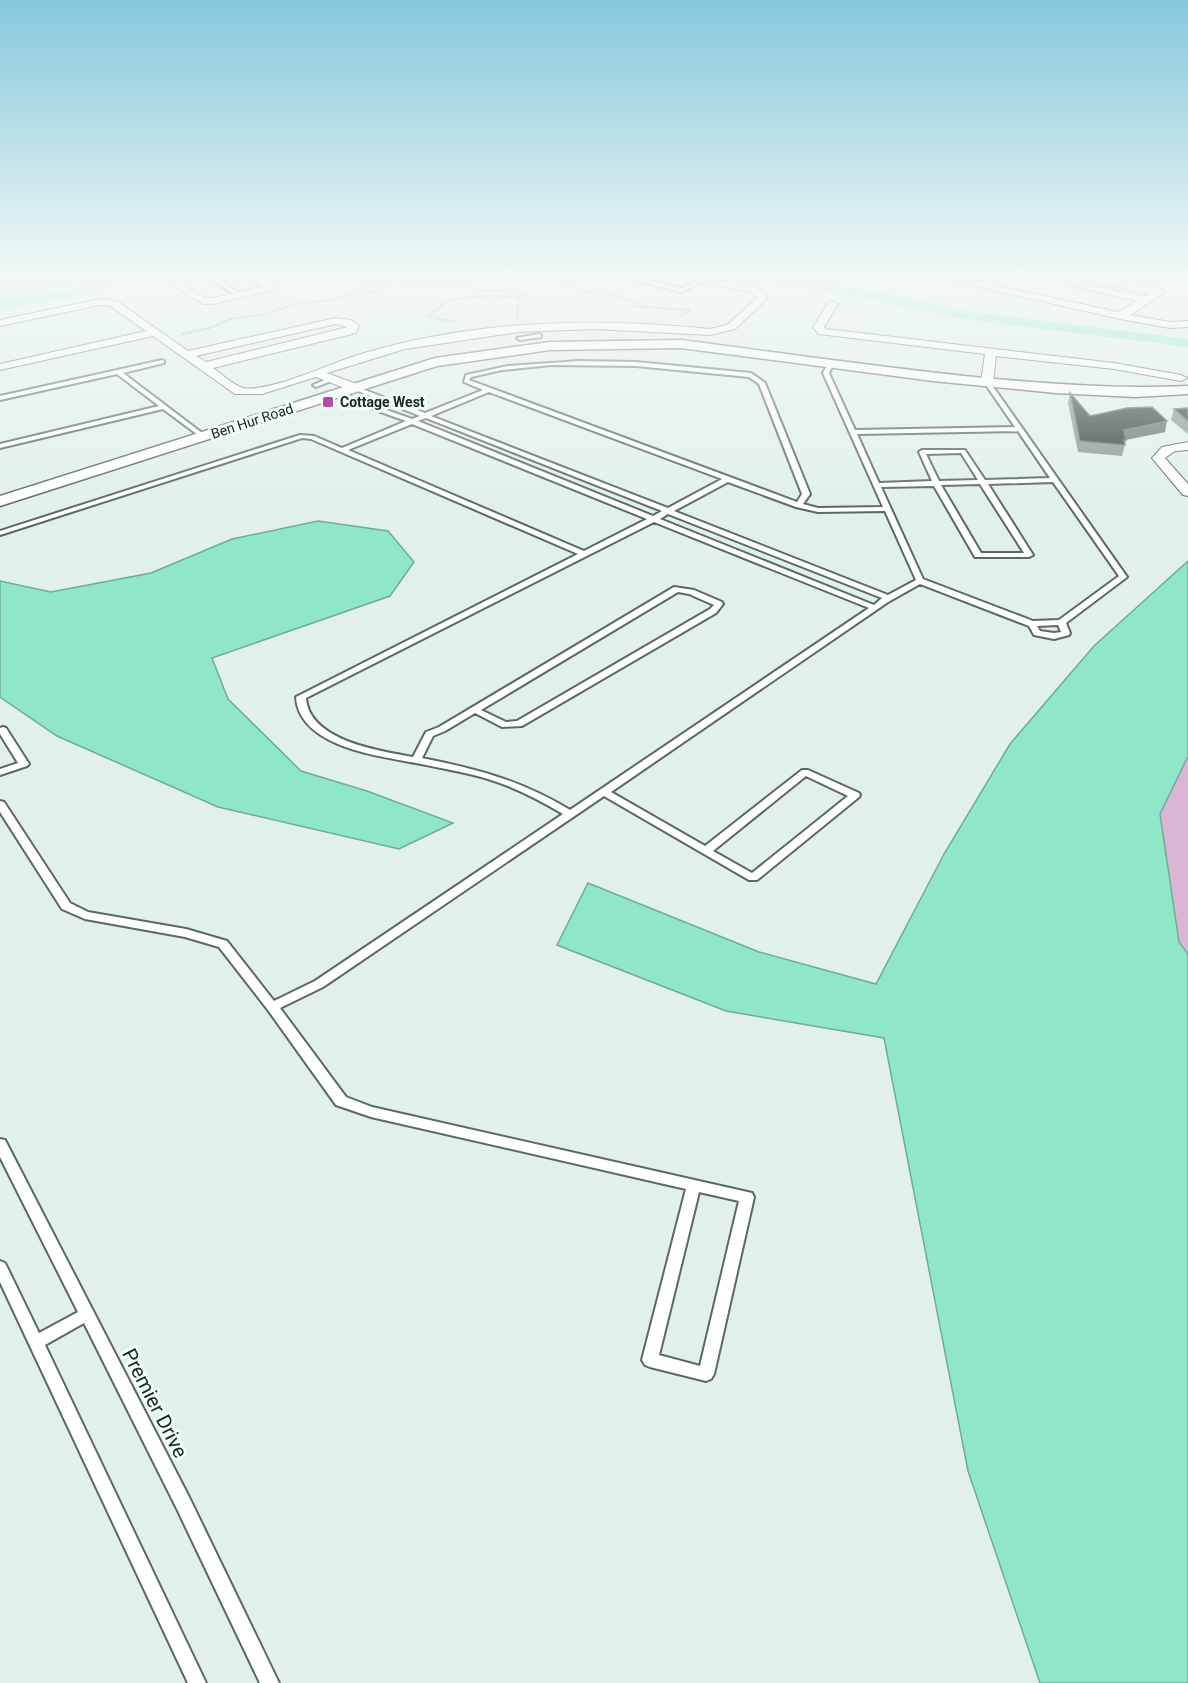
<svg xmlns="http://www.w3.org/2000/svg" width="1188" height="1683" viewBox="0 0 1188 1683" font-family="Roboto,sans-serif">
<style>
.built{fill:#cee6dc}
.green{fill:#dbb5d4}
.water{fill:#90e7c8;stroke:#6ead97;stroke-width:1.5}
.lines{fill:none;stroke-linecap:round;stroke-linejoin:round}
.canal{fill:#90e7c8;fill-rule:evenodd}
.service-casing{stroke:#5b6863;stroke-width:4}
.minor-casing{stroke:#5b6863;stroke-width:2}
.tertiary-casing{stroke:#5b6863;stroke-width:3}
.path{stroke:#7d8783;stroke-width:2;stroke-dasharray:1.5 1.5;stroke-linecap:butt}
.service{fill:#fff;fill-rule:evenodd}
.minor{fill:#fff;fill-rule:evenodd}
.tertiary{fill:#fff;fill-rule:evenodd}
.wall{fill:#8c9a94}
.shaded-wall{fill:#6a7872}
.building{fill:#37443f;stroke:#6a7872;stroke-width:1.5}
.poi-dot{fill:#b74aa9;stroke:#eefef7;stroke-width:2}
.labels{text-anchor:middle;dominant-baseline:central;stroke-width:6;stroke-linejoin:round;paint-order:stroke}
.far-poi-label{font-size:14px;font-weight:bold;fill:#202624;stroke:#eefef7;text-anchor:start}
.far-street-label{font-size:14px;fill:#202624;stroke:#eefef7}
.near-street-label{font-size:20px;fill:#202624;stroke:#eefef7}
</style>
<rect width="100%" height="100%" fill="#e1f0ea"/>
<!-- built -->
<path class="built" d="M0,274H114L90,284L47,294L0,300Z"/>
<!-- green -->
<path class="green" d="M1188,756V954L1179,942L1160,814Z"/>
<!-- water -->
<path class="water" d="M318,521L388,531L414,562L390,596L212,658L228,699L301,771L367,791L453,823L399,849L218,807L57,736L0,697V581L51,592L151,573L232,539Z
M1188,561V756L1160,814L1179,942L1188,954V1683H1040L968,1471L884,1038L726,1011L557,945L588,883L759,952L876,984L944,854L1010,744L1094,646Z"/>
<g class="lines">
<!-- canal -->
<path class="canal" d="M121,274H139L75,297L0,309V301L73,290Z
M736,274H764L865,290L963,311L1188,339V347L963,319L865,298L741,277Z"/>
<defs>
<path id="service" d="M210,274L241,294L242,295L237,296L204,275Z
M608,274H619L681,288L700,279L705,280L682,292Z
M539,334L541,335V337L520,340L517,338Z
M162,360L164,361V363L123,373L206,436V438H202L163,409L0,448V444L159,406L117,374L0,400V396Z
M579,361L636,362L751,373L765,383L810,494L803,504L818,508L883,507L823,373L829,362L834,363L829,373L855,430L1015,427L984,382L989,381L1127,577L1066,623L1070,633L1069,635L1054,639L1034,635L1029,626L920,584L888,602L611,792L705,846L802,770H808L859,793L860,795L859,797L757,880H749L604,796L323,987L280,1008L346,1097L372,1107L752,1193L754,1197L714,1374L711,1379L706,1381L650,1367L645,1365L642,1360L686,1189L371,1117L336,1105L268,1010L219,947L185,937L85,919L62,909L0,812V801L4,802L70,903L88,912L186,929L227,941L274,1001L315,981L563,814C539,800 515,787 488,779C465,772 440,768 416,763C379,756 299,747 296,697L578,554L311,439L302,438L0,535V531L300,435L314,436L342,448L406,421L334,395V393H338L412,419L420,416L353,389V387H357L425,413L483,390L464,382L466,375L508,366ZM551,365L636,366L749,377L759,384L802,494L797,502L469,380L471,377L502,370ZM489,392L722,479L668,508L431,416ZM426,418L662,511L653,516L418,421ZM412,424L647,519L584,551L348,450ZM1018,431L1050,478L985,480L965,450H922L919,452L932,481L879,483L857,434ZM961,453L978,480L939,481L926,454ZM728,482L796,507L818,512L885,511L916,580L888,595L674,511ZM1053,482L1119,576L1059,620L1033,621L923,579L881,487L934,486L975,557H1029L1033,555L988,484ZM980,484L1024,553H981L941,485ZM668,514L882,598L874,605L660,519ZM654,522L869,608L570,810C520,780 477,769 422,758L433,736L445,731L475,713L502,727L522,726L716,613L723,604L722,602L694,590L674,587L439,727L426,732L413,757C380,751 309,741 306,698ZM678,592L689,594L714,605L710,609L517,721L506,722L481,710ZM1058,625L1061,632L1054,633L1040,631L1037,626ZM806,776L848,796L752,873L713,851ZM699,1192L739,1201L700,1366L659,1355Z
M332,377L335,379L334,380L316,387L313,385Z
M3,727L6,728L29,764L27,766L0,775V769L18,763L0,734V728Z
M0,1139L5,1140L189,1497L279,1683H260L177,1509L84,1323L45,1345L206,1683H188L0,1282V1261L5,1263L39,1333L78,1312L0,1157Z"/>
<path id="minor" d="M184,274H314L309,277H261L274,286V290L213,304H203L169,283L171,278ZM248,277L262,287L213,298H205L179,282L193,278Z
M668,274H690L757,288L765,293L767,299L735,329L710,335L595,329L519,332L405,349L327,373L359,385V391L355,392L316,377L262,394H235L153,336L0,370V364L146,331L110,306L100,305L0,326V320L100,299L117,301L188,351L336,318L351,320L359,326L356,333L213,368C221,373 233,385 243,388C269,393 333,362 361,354C474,320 594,317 710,329L727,325L757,298L750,292ZM336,324L348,327L206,362L196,356Z
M923,274H943L1118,312L1137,301L1064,284L1076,274H1086L1163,290V294L1130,315L1170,322L1188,321V327L1170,328L1120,319ZM1082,279L1150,293L1145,296L1077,283Z
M833,301L838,304L824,327L826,329L1114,363L1181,375L1187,378L1181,381L1114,369L996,356L993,382L987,386L981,382L985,354L819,334L813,327L829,302Z
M1188,442V450L1175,451L1165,458L1188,484V496L1183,495L1152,458L1162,447Z"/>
<path id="tertiary" d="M681,340C782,353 882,368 984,378C1052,384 1119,389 1188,386V394L1135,397L1056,393L933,381L681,348L550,350L437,366L0,506V496L435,358L550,342Z"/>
</defs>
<!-- service casing -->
<use href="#service" class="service-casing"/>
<!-- minor casing -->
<use href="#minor" class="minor-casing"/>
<!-- tertiary casing -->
<use href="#tertiary" class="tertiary-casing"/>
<!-- path -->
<path class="path" d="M410,278L524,274L556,279L585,291L614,295L636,302L635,306L689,310L681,316
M404,280L409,283L408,287L458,283L466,284L477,290L520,292L524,295L519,297C493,297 468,293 444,304C437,307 433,314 425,317
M381,291L369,292L363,289L366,286L408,279L415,274
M430,317L455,322
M517,318L519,297
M182,334L210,328L230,319L262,315L298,303L333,300L364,291"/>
<!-- service -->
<use href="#service" class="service"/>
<!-- minor -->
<use href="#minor" class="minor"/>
<!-- tertiary -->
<use href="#tertiary" class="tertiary"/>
</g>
<!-- wall -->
<path class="wall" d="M1070,393L1090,416L1165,432L1126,440L1122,456L1078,452L1068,403Z
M1188,408V434L1171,420L1174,409Z"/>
<!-- shaded-wall -->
<path class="shaded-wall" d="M1167,421L1165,432L1124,440V430Z"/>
<!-- building -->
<path class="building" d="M1070,393L1090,416L1127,408L1152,407L1167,421L1124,430L1126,440H1124L1125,445L1080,441Z
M1188,408V421L1174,409Z"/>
<!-- sky -->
<linearGradient id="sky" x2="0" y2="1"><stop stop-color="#85c8db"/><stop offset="0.54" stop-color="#f2f8f6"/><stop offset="1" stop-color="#f2f8f6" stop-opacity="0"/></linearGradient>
<rect width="1188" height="510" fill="url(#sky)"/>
<!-- markers -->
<rect class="poi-dot" x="322" y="396" width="12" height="12" rx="3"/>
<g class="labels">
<!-- far-poi labels -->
<g class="far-poi-label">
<text x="340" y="402">Cottage West</text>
</g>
<!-- far-street labels -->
<g class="far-street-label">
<text transform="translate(252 421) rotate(-18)">Ben Hur Road</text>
</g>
<!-- near-street labels -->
<g class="near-street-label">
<text transform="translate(155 1403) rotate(63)">Premier Drive</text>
</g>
</g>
</svg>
